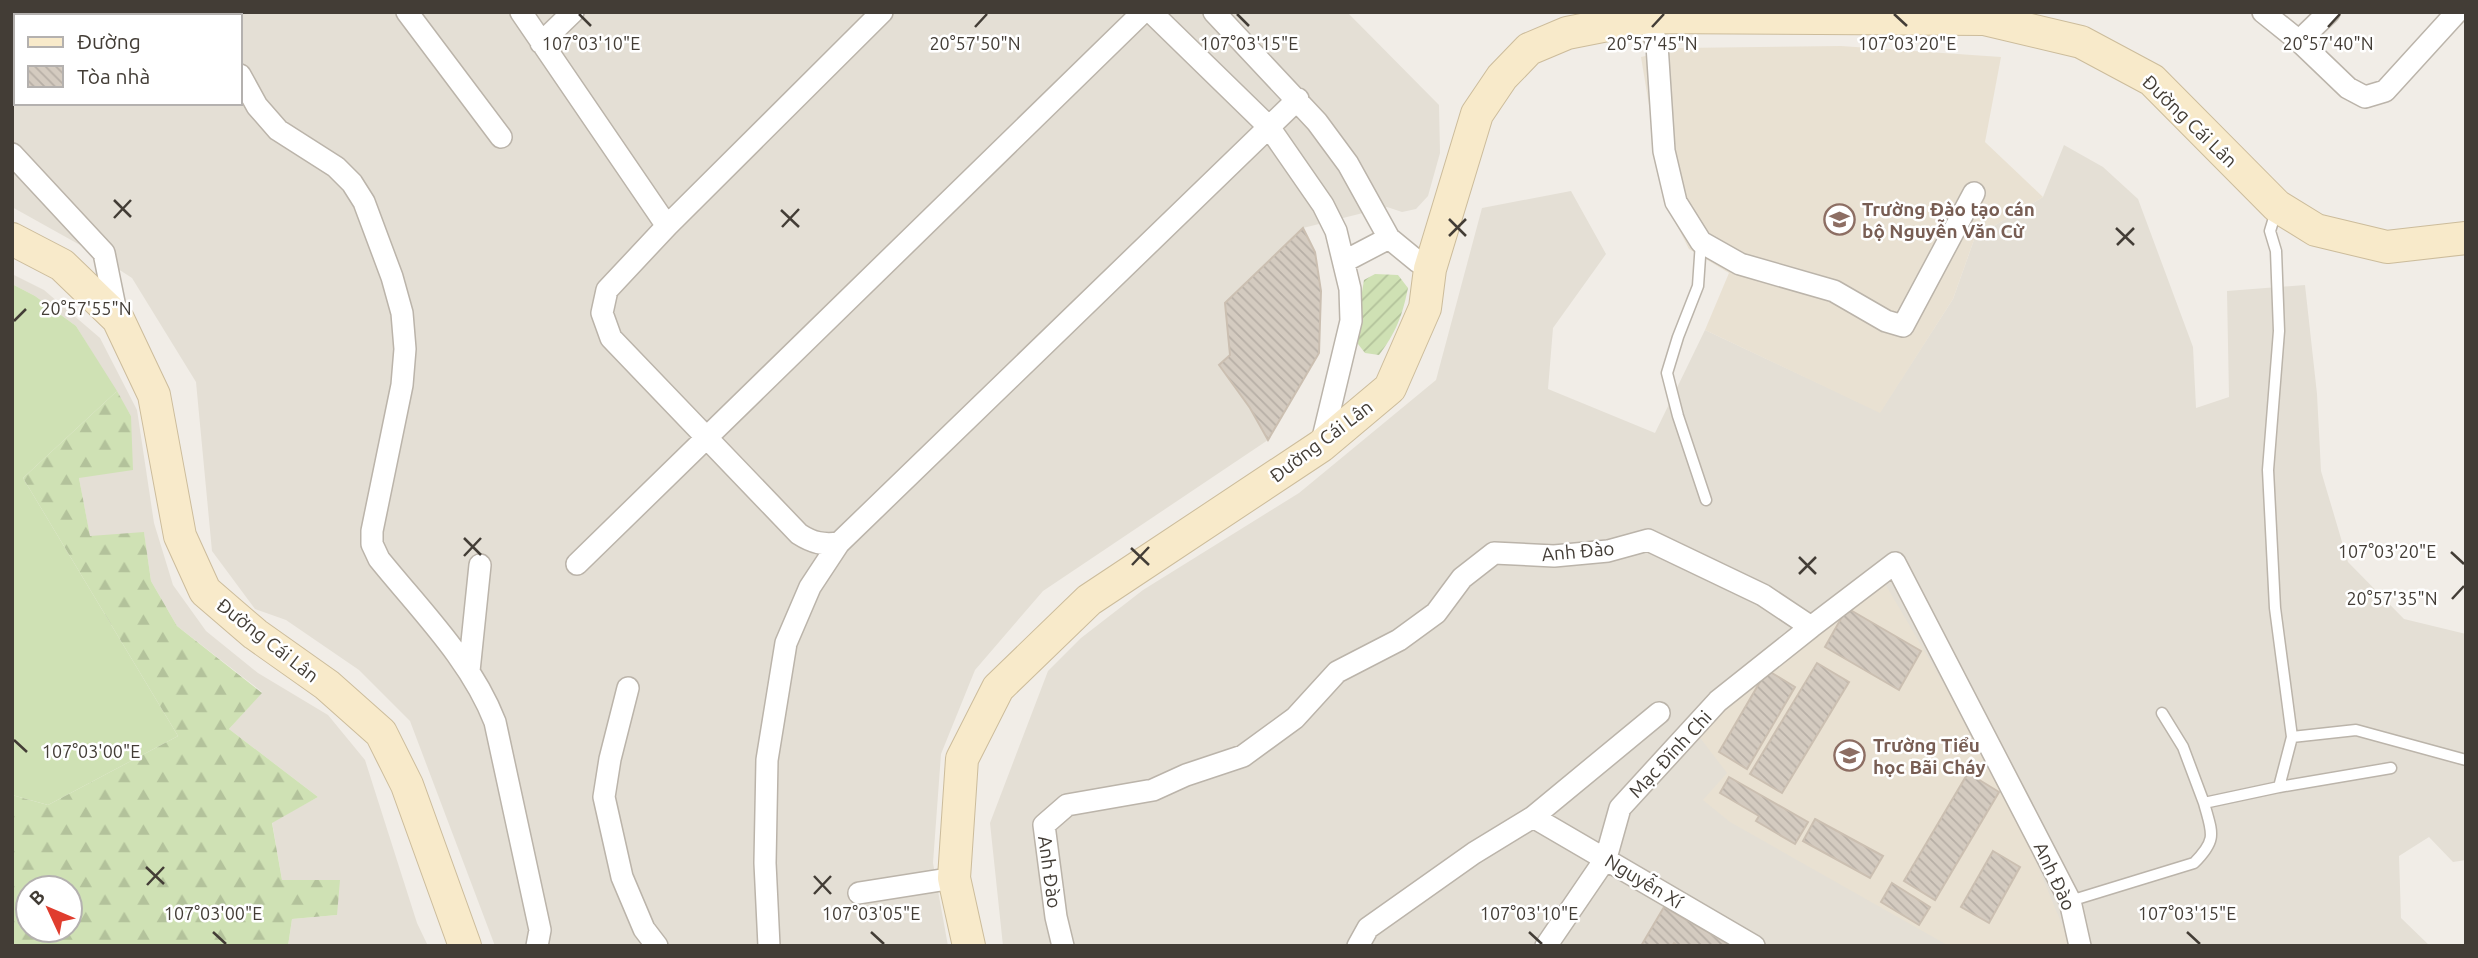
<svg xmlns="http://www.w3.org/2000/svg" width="2478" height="958" viewBox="0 0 2478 958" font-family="Ubuntu,sans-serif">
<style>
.residential{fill:#e4dfd5;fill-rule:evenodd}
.education{fill:#e9e1d2}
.grass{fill:#cfe1b4}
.forest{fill:url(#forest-firs);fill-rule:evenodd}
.garden{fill:url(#garden-furrows)}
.building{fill:url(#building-back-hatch);stroke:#cbbfb1;stroke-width:2}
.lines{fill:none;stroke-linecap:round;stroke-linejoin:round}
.service-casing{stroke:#bbb4aa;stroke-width:13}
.minor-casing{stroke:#bbb4aa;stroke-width:24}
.secondary-casing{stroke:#ccbc9b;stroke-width:34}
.service{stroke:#fff;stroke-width:10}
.minor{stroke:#fff;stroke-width:21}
.secondary{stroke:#f8eaca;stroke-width:32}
.ticks{fill:none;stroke:#433d36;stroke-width:2.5}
.labels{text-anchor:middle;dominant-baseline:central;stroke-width:5;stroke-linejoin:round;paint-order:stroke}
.street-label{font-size:19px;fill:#433d36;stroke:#fff}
.education-label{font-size:19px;font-weight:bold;fill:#785e54;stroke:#fff;text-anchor:start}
.ticks-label{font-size:18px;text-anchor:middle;fill:#433d36;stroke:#fff;stroke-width:5;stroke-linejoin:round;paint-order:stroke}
</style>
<defs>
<pattern id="forest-firs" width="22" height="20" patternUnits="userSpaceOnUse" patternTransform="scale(1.75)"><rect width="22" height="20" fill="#cfe1b4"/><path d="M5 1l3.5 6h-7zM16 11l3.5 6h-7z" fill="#b3c29b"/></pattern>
<pattern id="garden-furrows" width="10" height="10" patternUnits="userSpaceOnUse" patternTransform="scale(1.75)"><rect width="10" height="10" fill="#cfe1b4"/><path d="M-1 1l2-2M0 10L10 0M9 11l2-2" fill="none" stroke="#b3c29b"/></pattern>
<pattern id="building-back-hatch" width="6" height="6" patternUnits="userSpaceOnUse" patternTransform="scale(1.75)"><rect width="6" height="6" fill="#d4cbc0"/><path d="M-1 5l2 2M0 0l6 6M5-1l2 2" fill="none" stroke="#b7afa6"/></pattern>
</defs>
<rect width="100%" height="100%" fill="#f1ede7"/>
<!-- residential -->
<path class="residential" d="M12,12H1347L1439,105L1440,153L1428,196L1416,209L1402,212L1387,207L1303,228L1225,303L1230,355L1219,366L1250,408L1268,440L1043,591L975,670L941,754L933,863L948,946H495L410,721L359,670L286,620L255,609L212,551L196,382L132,278L89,250L12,207ZM16,16H240V103H16Z
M2064,145L2103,167L2138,199L2193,347L2196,408L2229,397L2227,291L2305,285L2317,394L2321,471L2348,562L2404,619L2466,634V860L2453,862L2429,837L2399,856L2401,918L2430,946H1003L990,823L1048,671L1081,638L1143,590L1299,493L1436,380L1482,208L1571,191L1606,254L1553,328L1548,389L1655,433L1705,330L1880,412L1953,299L1975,237L2043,197Z
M12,274L44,290L100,338L137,410L154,523L173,585L206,631L258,673L328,715L365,760L417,923L428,946H288L292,919L337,915L282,880L272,822L318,797L229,729L262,692L177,626L151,581L144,533L90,537L79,478L131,416L76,326L35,296L12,284Z"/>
<!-- education -->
<path class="education" d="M1841,46L2001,57L1985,142L2043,197L1975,237L1953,299L1880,413L1705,330L1729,273L1689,249L1665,202L1641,57L1680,48Z
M1884,582L2006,790L2071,946H1949L1730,822L1703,800L1727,773L1698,735L1723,710Z"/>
<!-- grass -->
<path class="grass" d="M12,284L35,296L76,326L117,391L23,478L178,736L48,805L12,795Z"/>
<!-- forest -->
<path class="forest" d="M117,391L131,416L133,470L79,478L90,536L144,532L151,581L177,626L262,693L229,729L318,797L272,823L282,880H340L337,915L292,919L288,946H12V795L48,805L178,736L23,478ZM28,888H70V930H28Z"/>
<!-- garden -->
<path class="garden" d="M1375,274L1398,275L1408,288C1402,317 1396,332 1379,355L1365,353L1358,344L1355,335L1364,280Z"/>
<!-- building -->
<path class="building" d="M1303,228L1315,252L1321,291L1319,353L1268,440L1250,408L1219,365L1230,355L1225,303Z
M1847,608L1921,651L1899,690L1825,647Z
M1817,663L1849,682L1782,793L1750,774Z
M1767,670L1795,687L1747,769L1719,752Z
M1968,773L1999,792L1935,900L1904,881Z
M1729,777L1808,822L1795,844L1756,821L1759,816L1720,793Z
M1815,819L1883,856L1870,878L1803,841Z
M1993,851L2020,867L1989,923L1961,907Z
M1892,883L1930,907L1919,925L1881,902Z
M1664,907L1732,946H1679L1674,943L1672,946H1641Z"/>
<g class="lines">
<defs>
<path id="service" d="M2277,208L2270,231L2276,251L2279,331L2268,470L2275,608L2292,737L2279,787
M1701,242L1698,286L1678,337L1667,373L1678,416L1706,500
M2162,713L2183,747L2204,803
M2292,737L2356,730L2466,760
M2070,901L2194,863C2218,839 2212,833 2204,803L2279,787L2391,768"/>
<path id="minor" d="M211,12L213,16
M407,12L501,137
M521,12L667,226
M882,12L667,226L607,290L602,313L611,338L799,534C813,543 823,545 839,543L1298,99
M1151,12L1269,127L1323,205L1336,231L1350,289L1351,321L1321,446
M1214,12L1317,122L1348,164L1389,238L1417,261L1430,269
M2263,12L2299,41L2348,88L2365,97L2385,91L2457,12
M1648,17L1657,45L1664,151L1676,202L1701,242L1740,264L1834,291L1886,321L1903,326L1974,193
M2299,41L2329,12
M541,43L573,12
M240,75L257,106L278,130L336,167L352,183L364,202L392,277L402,313L405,349L402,385L372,531V544L379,559C421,611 471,660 495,722L540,930L537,946
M12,154L104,253L117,317
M1345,261L1389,238
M577,564L1143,12
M469,671L480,565
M628,688L610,759L604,797L622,877L644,929L657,946
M1533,817L1754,946
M859,893L954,878
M769,946L765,863L767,760L786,643L810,587L839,543
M1063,946L1056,917L1044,825L1067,805L1153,790L1186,775L1243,756L1295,718L1337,672L1399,640L1436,613L1462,578L1494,553L1554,556L1608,551L1648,540L1763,595L1811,627L1895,563L2070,901L2080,946
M1358,946L1368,928L1474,853L1533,817L1659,713
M1546,946L1606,858L1620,808L1718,701L1811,627"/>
<path id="secondary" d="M12,239L62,265L118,319L154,395L180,536L205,591L255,634L327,685L381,733L407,785L465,946
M969,946L954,878L962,759L998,688L1089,600L1321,446L1390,388L1425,308L1430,269L1477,114L1502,77L1529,49L1567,33L1648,17L1984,19L2081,42L2152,80L2277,206L2316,230L2387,247L2466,238"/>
</defs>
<!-- service casing -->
<use href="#service" class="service-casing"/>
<!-- minor casing -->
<use href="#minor" class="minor-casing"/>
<!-- secondary casing -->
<use href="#secondary" class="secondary-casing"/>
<!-- service -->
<use href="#service" class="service"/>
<!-- minor -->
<use href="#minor" class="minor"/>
<!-- secondary -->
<use href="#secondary" class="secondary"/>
</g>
<!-- ticks -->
<path class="ticks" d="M579,14L591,26M1237,14L1249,26M1894,14L1907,26M975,27L987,14M1652,27L1664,14M2328,27L2340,14M114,200L131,217M781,210L799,227M114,218L131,200M1449,219L1466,236M782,227L799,209M2116,228L2134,245M1449,236L1466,219M2117,245L2134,228M14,321L26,309M464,538L481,555M1131,548L1149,565M2451,552L2464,564M464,556L481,538M1799,557L1816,574M1132,565L1149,547M1799,574L1816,557M2452,599L2464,586M14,740L27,752M146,867L164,884M814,876L831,894M147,885L164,867M814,894L831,876M213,932L226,944M871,932L884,944M1529,932L1542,944M2187,932L2200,944"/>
<!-- icons -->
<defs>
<symbol id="school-ring" viewBox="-11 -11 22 22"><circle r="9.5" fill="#fff" stroke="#8d6e63" stroke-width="1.5"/><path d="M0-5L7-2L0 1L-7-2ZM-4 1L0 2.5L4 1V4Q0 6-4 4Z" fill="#8d6e63"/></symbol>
</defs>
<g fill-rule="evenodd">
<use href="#school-ring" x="1822" y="202" width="35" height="35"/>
<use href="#school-ring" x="1832" y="738" width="35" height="35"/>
</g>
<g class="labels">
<!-- street labels -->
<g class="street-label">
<text transform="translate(2190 121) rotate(44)">Đường Cái Lân</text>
<text transform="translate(1321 441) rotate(-37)">Đường Cái Lân</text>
<text transform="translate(1578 551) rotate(-5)">Anh Đào</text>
<text transform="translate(268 640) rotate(38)">Đường Cái Lân</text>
<text transform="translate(1670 754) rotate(-47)">Mạc Đĩnh Chi</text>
<text transform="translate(1050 872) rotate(82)">Anh Đào</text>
<text transform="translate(2055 876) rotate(65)">Anh Đào</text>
<text transform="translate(1644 881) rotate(31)">Nguyễn Xí</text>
</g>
<!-- education labels -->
<g class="education-label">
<text x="1862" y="209">Trường Đào tạo cán<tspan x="1862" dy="22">bộ Nguyễn Văn Cừ</tspan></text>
<text x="1873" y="745">Trường Tiểu<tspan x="1873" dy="22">học Bãi Cháy</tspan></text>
</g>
</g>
<g class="ticks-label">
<text x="591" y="50">107°03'10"E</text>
<text x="1249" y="50">107°03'15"E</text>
<text x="1907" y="50">107°03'20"E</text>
<text x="975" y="50">20°57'50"N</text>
<text x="1652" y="50">20°57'45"N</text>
<text x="2328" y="50">20°57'40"N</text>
<text x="86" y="315">20°57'55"N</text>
<text x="2387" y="558">107°03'20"E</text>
<text x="2392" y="605">20°57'35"N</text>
<text x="91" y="758">107°03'00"E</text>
<text x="213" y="920">107°03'00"E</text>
<text x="871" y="920">107°03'05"E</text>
<text x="1529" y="920">107°03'10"E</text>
<text x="2187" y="920">107°03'15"E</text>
</g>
<!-- border -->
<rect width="2478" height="958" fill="none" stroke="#433d36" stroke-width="28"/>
<!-- legend -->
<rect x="14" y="14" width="228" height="91" fill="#ffffff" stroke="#b4b1af" stroke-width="2"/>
<rect x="28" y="37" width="35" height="10" fill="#f8eaca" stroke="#b4b1af" stroke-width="2"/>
<text x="77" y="49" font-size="21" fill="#433d36">Đường</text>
<rect x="28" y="66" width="35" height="21" fill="url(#building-back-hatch)" stroke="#b4b1af" stroke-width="2"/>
<text x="77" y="84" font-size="21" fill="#433d36">Tòa nhà</text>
<!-- north arrow -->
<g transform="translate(49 909) rotate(314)"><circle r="33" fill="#ffffff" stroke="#b4b1af" stroke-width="2"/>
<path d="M0-5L12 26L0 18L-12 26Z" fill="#e03d2e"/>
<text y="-10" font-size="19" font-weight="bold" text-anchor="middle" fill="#433d36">B</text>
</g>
</svg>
